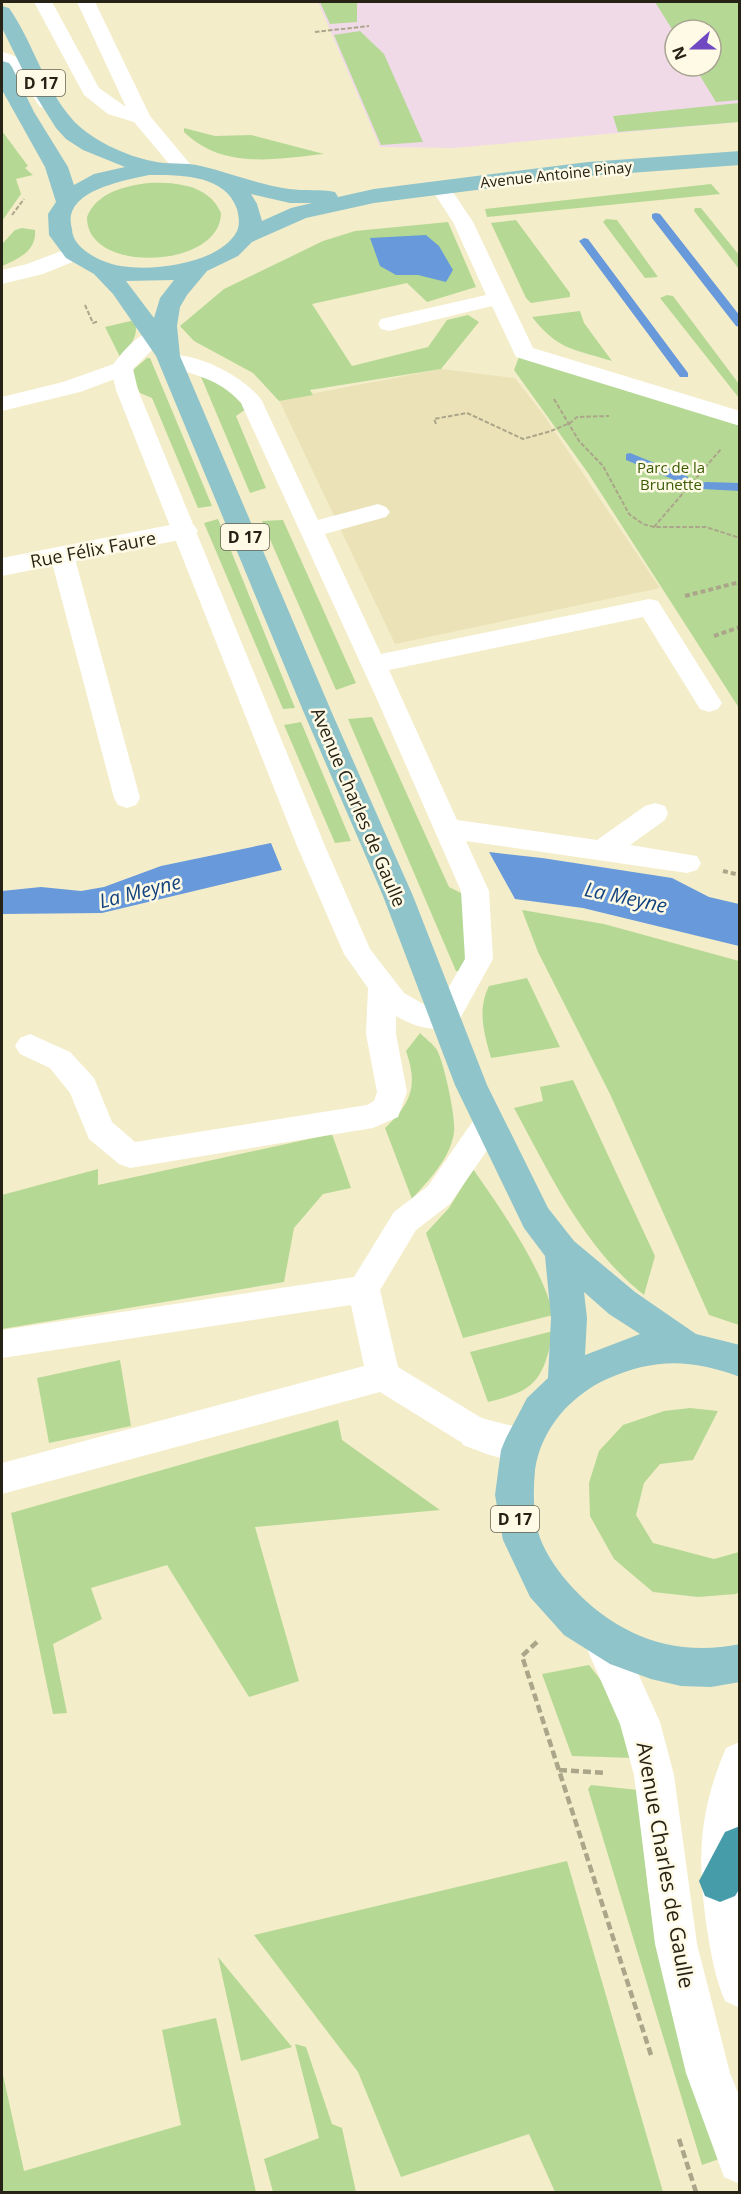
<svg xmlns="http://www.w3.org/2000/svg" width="741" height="2194" viewBox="0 0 741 2194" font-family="'Open Sans',sans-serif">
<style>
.built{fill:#ebe2b7}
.education{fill:#f1dae7;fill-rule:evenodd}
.green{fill:#b5d995}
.water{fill:#6799db}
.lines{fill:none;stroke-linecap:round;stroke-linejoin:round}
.stream{fill:#6799db;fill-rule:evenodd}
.path-far2{stroke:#aba58a;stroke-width:2;stroke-dasharray:4.5 2;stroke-linecap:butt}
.path-far1{stroke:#aba58a;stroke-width:4;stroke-dasharray:5 3;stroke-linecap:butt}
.path{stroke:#aba58a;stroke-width:4.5;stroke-dasharray:8 4;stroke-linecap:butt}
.service{fill:#fff;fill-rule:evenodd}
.minor{fill:#fff;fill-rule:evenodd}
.secondary{fill:#fff;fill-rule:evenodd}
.primary{fill:#90c4cb;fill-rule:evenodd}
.motorway{fill:#469ca9;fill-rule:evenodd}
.labels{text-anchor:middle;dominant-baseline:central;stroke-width:5;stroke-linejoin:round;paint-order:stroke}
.far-street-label{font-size:15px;fill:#262316;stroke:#fefae5}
.far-park-label{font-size:15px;fill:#395b06;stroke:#fefae5}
.shield{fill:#fefae5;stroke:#676454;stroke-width:1.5}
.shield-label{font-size:16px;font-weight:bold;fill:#262316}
.street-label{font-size:18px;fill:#262316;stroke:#fefae5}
.water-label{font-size:20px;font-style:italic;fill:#134480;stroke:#fefae5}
.near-street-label{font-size:21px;fill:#262316;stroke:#fefae5}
</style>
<rect width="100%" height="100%" fill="#f4edc9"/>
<!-- built -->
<path class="built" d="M441,369L515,378L543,414L660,588L395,644L279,400Z"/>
<!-- education -->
<path class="education" d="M318,2H739V122L454,148L380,147ZM675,30H711V66H675Z"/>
<!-- green -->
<path class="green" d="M320,2H357V22L330,24Z
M655,2H739V100L716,102L694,66H711V30H675V34Z
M360,31L384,54L423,142L381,145L334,35Z
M739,103V122L618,132L613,116Z
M184,128L215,136L251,135L324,154C275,159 223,170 184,132Z
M2,131L28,166L25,168L33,175L16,179L21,194L2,221Z
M149,183C176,182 209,185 221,213C221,269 86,275 87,217C97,192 125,186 149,183Z
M711,184L720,194L487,217L485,209Z
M695,208H701L739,255V269L694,211Z
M606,219L617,220L658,277L645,278L603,222Z
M516,220L570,293V297L531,303L526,298L491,223Z
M448,222L476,287L427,302L407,283L312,304L352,366L428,347L447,320L468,315L479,322L441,369L310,390L313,395L279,401L253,373L194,341L180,326L224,289L323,241L355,231Z
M22,228L35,230C37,251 18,259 2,266V244L15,230Z
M667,295L673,296L739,384V398L660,298Z
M580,311L584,323L612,361C573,349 558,350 532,317Z
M135,320C139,337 131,345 120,357L105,327Z
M519,357L739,424V708L588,473L514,370Z
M147,358H150L212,506L198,508L152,398L140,393L135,383L133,370Z
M199,372H203L236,396L246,409L236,416L266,488L250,493Z
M218,519L295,708L283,709L204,523Z
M283,520L356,683L336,690L262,521Z
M372,717L449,887L463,894L466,972L456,971L348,719Z
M301,722L351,841L335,843L284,725Z
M522,910L604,924L739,961V1325L709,1315L610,1094L538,952Z
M527,978L560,1047L491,1058C484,1033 477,1010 489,986Z
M420,1033C425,1038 433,1044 437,1050C444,1063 456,1117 454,1132C451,1158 428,1181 412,1199L385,1128C412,1103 418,1085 406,1051Z
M573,1080L655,1256L644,1295C584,1248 550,1174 514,1108L543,1101L540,1087Z
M332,1134L351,1188L323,1194L294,1228L284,1282L2,1329V1195L98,1169V1185Z
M473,1169C499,1206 545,1272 553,1315L463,1338L426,1233L449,1208Z
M553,1331C544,1379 536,1391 488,1402L470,1352Z
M120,1360L131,1426L49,1443L37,1378Z
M690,1408L718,1411L693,1460L660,1464L644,1483L636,1515L653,1543L714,1559L739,1552V1592L736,1594L698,1597L653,1592L614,1559L590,1516L589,1483L599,1451L623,1425L664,1411Z
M338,1420L342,1440L440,1510L255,1527L299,1681L249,1697L167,1565L91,1588L102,1619L53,1644L67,1713L53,1714L11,1513Z
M589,1665L607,1688L634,1758L572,1756L542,1674Z
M591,1785L638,1790L648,1890L667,1981L722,2158L702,2165L588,1789Z
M567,1861L663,2192H555L529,2134L401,2177L358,2072L254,1935Z
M218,1957L292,2047L241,2061Z
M216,2018L256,2192H2V2070L24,2171L181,2125L162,2030Z
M295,2044L306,2047L332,2124L342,2128L356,2192H273L264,2159L319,2138Z"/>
<!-- water -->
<path class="water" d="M426,235L439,246L453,270L446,282L418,275H396L380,266L370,238Z
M271,843L282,870L102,913L2,914V891L41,887L81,891L104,887L161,866Z
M489,852L542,858L672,878L709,897L739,904V946L583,908L515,899Z"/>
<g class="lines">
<!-- stream -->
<path class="stream" d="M656,213L660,214L740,316V327L736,326L652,218V214Z
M584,238L588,239L688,373V377H680L579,241Z
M630,453L687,476L689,479L687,482H679L626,460V454Z
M706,482L740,483V491L702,489V483Z"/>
<!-- path-far2 -->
<path class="path-far2" d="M315,32L369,26
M12,215L24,199
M85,305L93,323L99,321
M554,399L579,441L603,466L629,514L643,524L654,527H706L740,538
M436,424L434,419L467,413L523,439L551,431L570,423L577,417L609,416
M654,527L721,449"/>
<!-- path-far1 -->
<path class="path-far1" d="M685,596L740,582
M714,636L740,627
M723,871L740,875"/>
<!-- path -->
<path class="path" d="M537,1642L522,1656L651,2055
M559,1770L606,1773
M679,2139L696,2192"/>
<!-- service -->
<path class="service" d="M34,2H52L99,88L126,107L77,2H95L150,116L190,164L193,168L190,172H176L134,122L108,114L84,95Z
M440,181L447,183L473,222L533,348L740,411V426L516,357L492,306L389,331L381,329L378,324L381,319L486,295L453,222L430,187L433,183Z
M154,330L162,332L165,337L133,369L138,390L325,846L370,949L404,993L425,1005L438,1006L465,959L461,891L376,697L241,403C220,379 192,373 162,366L159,361L162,356C192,349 245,376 262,401L318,520L378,504L386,507L390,512L386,517L325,534L381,654L649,599L658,601L722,703L718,709L709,712L700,709L643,617L389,670L457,820L597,840L645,806L655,803L665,806L668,813L665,820L630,845L697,856L701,863L697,870L687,873L466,841L489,891L493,959L456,1026C435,1033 415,1027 396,1016V1034L407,1092L398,1117L373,1128L130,1168L119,1164L89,1139L70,1093L50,1068L20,1054L15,1046L20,1038L30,1034L70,1052L94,1078L112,1122L135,1142L367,1105L374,1101L377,1092L366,1034L368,988L344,954L297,846L116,390L111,368C121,353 136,335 154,330Z
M62,547L71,549L74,555L140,798L136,805L127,808L118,805L114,798L50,555L53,549Z
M488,1112L499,1115L503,1124L499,1133L450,1204L416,1230L380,1290L398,1367L488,1422L493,1433L488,1444L476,1448L464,1444L380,1392L2,1494V1463L364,1366L351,1305L2,1358V1330L354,1277L394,1212L428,1186L477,1115Z"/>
<!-- minor -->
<path class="minor" d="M2,52C32,59 42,78 59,102L56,107L48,108L40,107L21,79L2,64Z
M72,247L80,249L84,254L80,259L43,274L2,284V270L27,264Z
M122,361L131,363L134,368L131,373L80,392L2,411V397L63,382Z
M185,522L194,525L198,531L194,537L2,576V558Z
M476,1416C495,1423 515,1425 534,1432L540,1444L534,1456C509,1465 487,1454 463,1445L458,1433L463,1421Z"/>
<!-- secondary -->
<path class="secondary" d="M603,1621L617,1627L660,1722L674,1775L697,1944L730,2073L740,2098V2184L724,2177L686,2073L655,1944L634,1775L620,1724L583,1640L589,1627Z
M740,1742V2008L725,2001C715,1978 711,1954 707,1929C697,1859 698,1814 726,1748Z"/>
<!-- primary -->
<path class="primary" d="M2,6L9,8C33,42 44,87 72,119C89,139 126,156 152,161C168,165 185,162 201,166C231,173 259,185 289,189C305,191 320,189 335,192L338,197L374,189L588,162L740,151V165L588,176L374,203L306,218L252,242L238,256L207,271L187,295L180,307L177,326L180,356L332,713L413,896L487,1085L548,1208L574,1241L635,1292L696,1334L740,1345V1377C691,1359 655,1358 607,1379C570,1396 541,1429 535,1470C533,1493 533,1516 540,1538C547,1556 559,1573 572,1587C616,1635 674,1658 740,1644V1682L711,1687L681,1686L651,1679L610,1664L564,1635L530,1597L503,1540L495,1495L501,1450L506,1438L527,1398L548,1378L551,1318L545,1256L524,1228L455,1085L383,896L304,713L156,356L113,294L94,274L66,258L49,235L48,214L56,202L45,167L2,90V61L9,63L12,67L34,112L68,167L74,185L94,174L125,167L83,150L66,139L56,128L34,93L2,28ZM149,175C179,175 225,174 237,209C239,217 240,224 237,231C220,266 137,275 106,262C92,257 72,245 72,229C71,225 70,219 71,215C77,188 127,180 149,175ZM251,194L290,203H312L291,208L262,221L257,204ZM174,280L160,298L154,318L126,281ZM584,1292L609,1314L640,1334L585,1355L587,1318Z"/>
<!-- motorway -->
<path class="motorway" d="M740,1826V1888L735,1896L720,1902L705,1896L699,1881L725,1832Z"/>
</g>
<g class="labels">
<!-- far-street labels -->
<g class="far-street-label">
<text transform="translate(556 174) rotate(-6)">Avenue Antoine Pinay</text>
</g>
<!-- far-park labels -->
<g class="far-park-label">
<text x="671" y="467">Parc de la<tspan x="671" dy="17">Brunette</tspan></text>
</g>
<!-- shield labels -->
<g class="shield">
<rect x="17" y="70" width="48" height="26" rx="4.5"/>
<rect x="221" y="524" width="48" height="26" rx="4.5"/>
<rect x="491" y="1506" width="48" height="26" rx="4.5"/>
</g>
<g class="shield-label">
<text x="41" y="83">D 17</text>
<text x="245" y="537">D 17</text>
<text x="515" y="1519">D 17</text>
</g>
<!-- street labels -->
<g class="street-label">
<text transform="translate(93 549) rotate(-11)">Rue Félix Faure</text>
<text transform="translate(359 807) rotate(67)">Avenue Charles de Gaulle</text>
</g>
<!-- water labels -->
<g class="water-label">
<text transform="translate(140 891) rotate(-14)">La Meyne</text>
<text transform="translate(626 897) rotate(12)">La Meyne</text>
</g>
<!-- near-street labels -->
<g class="near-street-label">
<text transform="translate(666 1865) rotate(80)">Avenue Charles de Gaulle</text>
</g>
</g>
<!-- border -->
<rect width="741" height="2194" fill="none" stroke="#262316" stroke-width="6"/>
<!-- north arrow -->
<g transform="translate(693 48) rotate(249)"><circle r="28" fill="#fefae5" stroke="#a8a492" stroke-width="1.5"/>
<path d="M0-4.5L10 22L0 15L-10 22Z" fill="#7049c2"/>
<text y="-9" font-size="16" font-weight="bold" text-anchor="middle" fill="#262316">N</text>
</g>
</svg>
